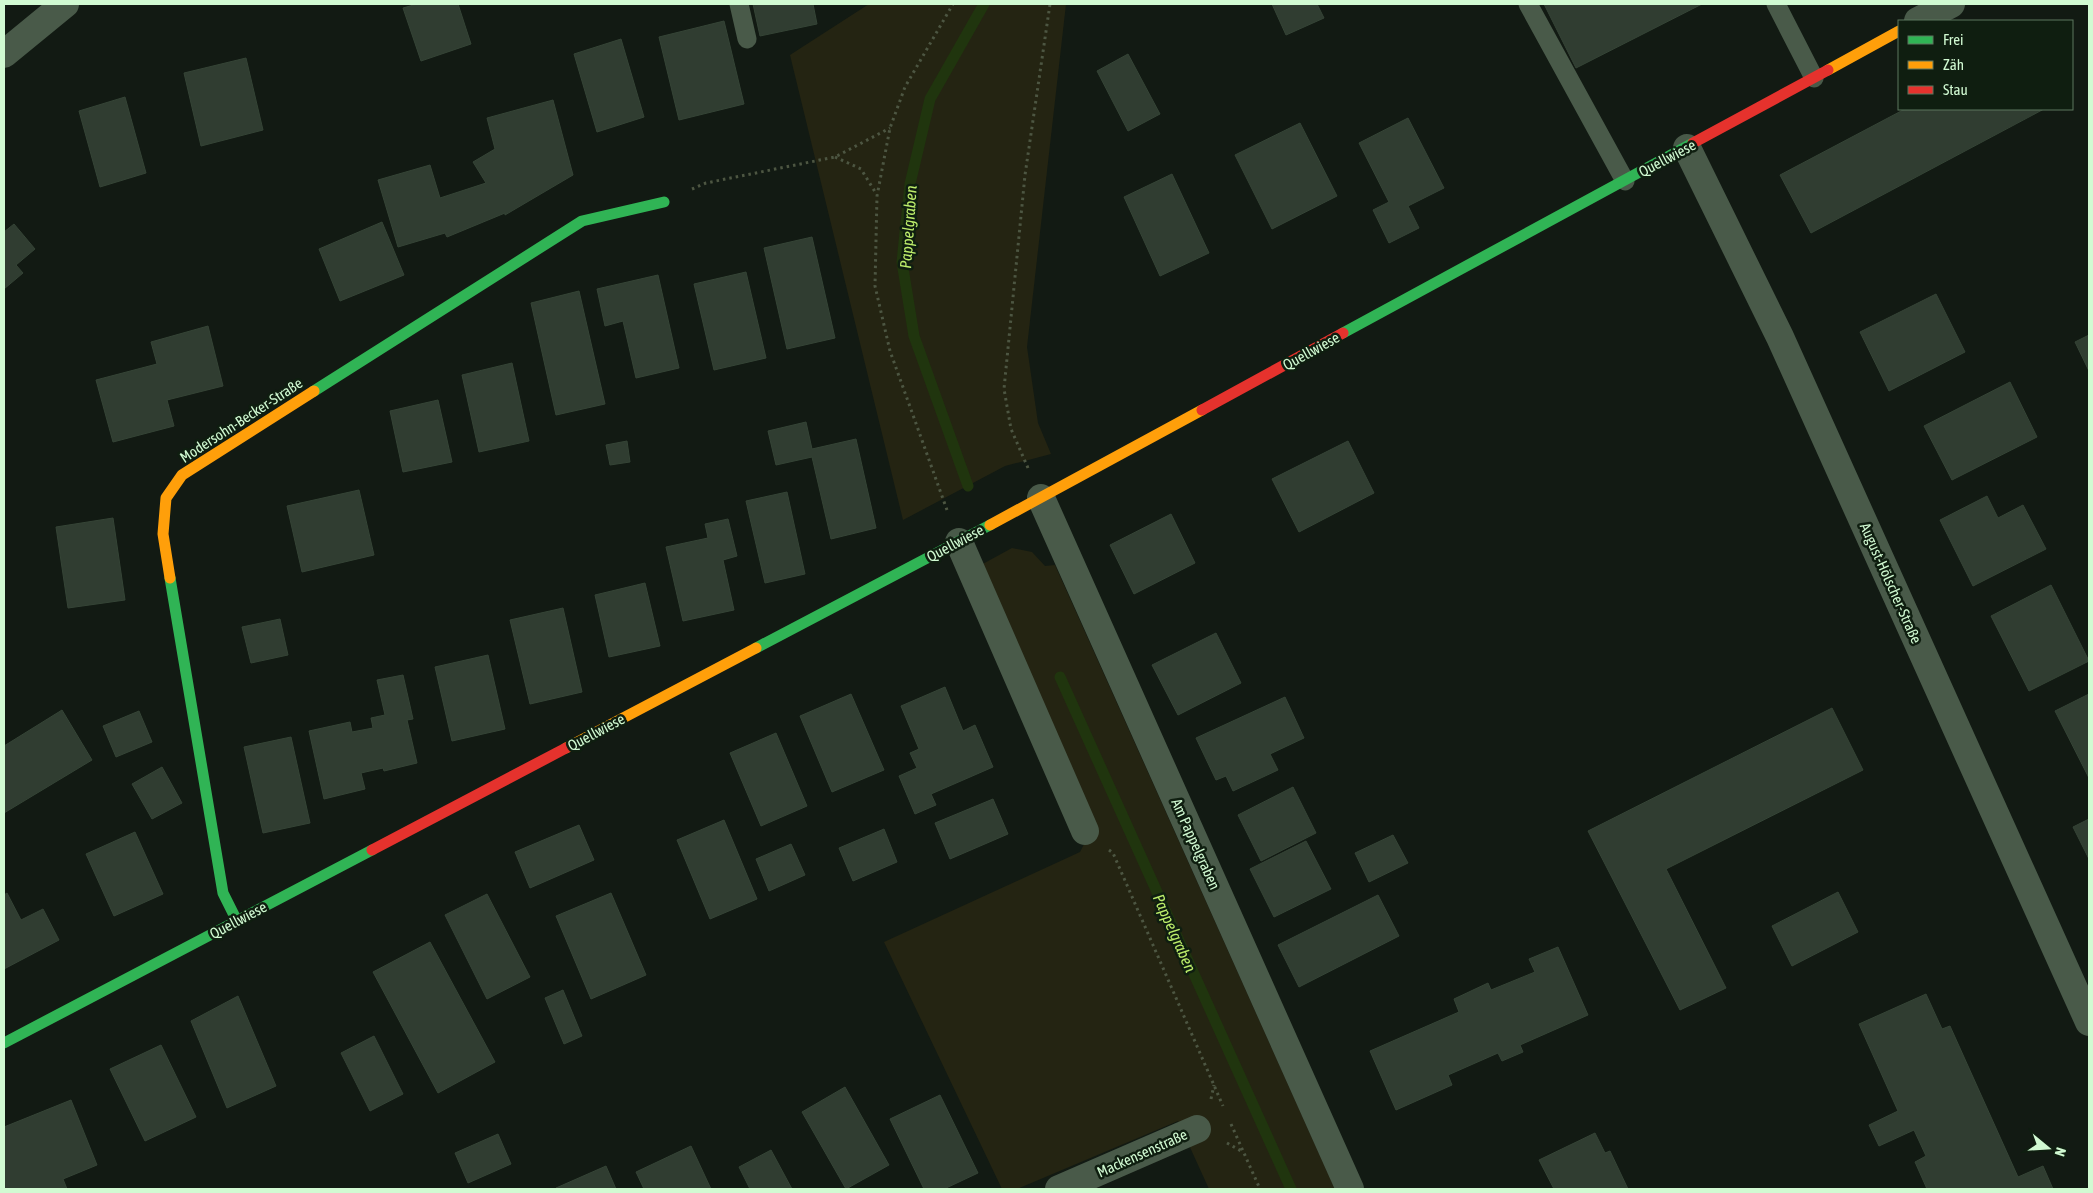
<svg xmlns="http://www.w3.org/2000/svg" width="2093" height="1193" viewBox="0 0 2093 1193" font-family="'Asap Condensed',sans-serif">
<style>
.green{fill:#242412}
.lines{fill:none;stroke-linecap:round;stroke-linejoin:round}
.stream{stroke:#20350e;stroke-width:11}
.building{fill:#303d31;stroke:#354436}
.path{stroke:#4d5642;stroke-width:3;stroke-dasharray:2.5 4;stroke-linecap:butt}
.lane{stroke:#495a49;stroke-width:19}
.street{stroke:#495a49;stroke-width:28}
.fast{stroke:#30b455;stroke-width:11}
.slow{stroke:#ff9f0a;stroke-width:11}
.jam{stroke:#e5322d;stroke-width:11}
.labels{text-anchor:middle;dominant-baseline:central;stroke-width:5;stroke-linejoin:round;paint-order:stroke}
.street-label{font-size:15px;fill:#d1fad2;stroke:#0f1e10}
.water-label{font-size:16px;font-style:italic;fill:#bdee6b;stroke:#0f1e10}
</style>
<rect width="100%" height="100%" fill="#121a13"/>
<!-- green -->
<path class="green" d="M869,4H1066L1027,347L1038,423L1051,454L1005,466L903,520L790,55Z
M1012,548L1032,552L1045,566L1055,565L1335,1189H1209L1178,1121L1017,1189H1002L884,942L1080,852L1095,823L979,566Z"/>
<g class="lines">
<!-- stream -->
<path class="stream" d="M968,486L914,336L902,262L910,184L930,99L984,4
M1060,677L1291,1189"/>
</g>
<!-- building -->
<path class="building" d="M417,4H458L471,44L421,61L403,8Z
M753,4H813L817,24L760,36Z
M1272,4H1317L1324,18L1286,35Z
M1544,4H1702L1576,68Z
M724,21L744,104L679,120L659,37Z
M621,39L644,117L597,132L574,54Z
M1128,54L1160,114L1128,131L1097,71Z
M246,58L263,130L201,146L184,73Z
M125,97L146,173L100,187L79,111Z
M553,100L573,175L505,215V213L447,237L445,233L398,247L378,180L430,165L440,198L486,183L473,162L495,149L487,118Z
M1905,109H2044L1811,233L1780,175Z
M1408,118L1444,188L1408,206L1419,228L1389,243L1373,210L1389,202L1359,143Z
M1300,123L1337,196L1272,229L1235,155Z
M1172,174L1209,253L1160,276L1124,197Z
M382,222L404,275L340,301L319,249Z
M14,224L35,249L16,265L23,273L4,289V232Z
M812,237L835,338L787,349L764,248Z
M746,272L766,358L714,370L694,284Z
M658,275L679,368L636,378L623,321L605,326L597,289Z
M579,291L605,404L556,415L531,303Z
M1936,294L1965,352L1889,391L1860,332Z
M208,326L223,386L167,400L174,426L113,442L96,380L157,364L151,342Z
M2089,335V371L2075,342Z
M512,363L529,441L479,452L462,375Z
M2010,382L2037,437L1952,480L1924,426Z
M438,400L452,462L403,472L390,411Z
M806,422L812,449L856,439L876,528L831,539L812,457L776,465L768,431Z
M627,441L630,462L610,465L606,445Z
M1348,441L1374,493L1299,532L1272,479Z
M359,490L374,555L302,572L287,506Z
M787,492L805,574L765,583L746,501Z
M1987,496L1998,518L2023,505L2046,549L1973,586L1940,520Z
M1171,514L1195,563L1134,594L1110,545Z
M113,518L125,600L68,608L56,527Z
M728,519L737,556L723,560L734,610L683,621L666,547L708,538L705,524Z
M645,583L660,646L609,657L595,595Z
M2051,585L2089,661L2029,691L1991,616Z
M563,608L582,692L530,704L510,620Z
M280,619L288,655L251,663L242,627Z
M1216,633L1241,683L1178,715L1152,665Z
M488,655L505,729L452,741L435,667Z
M403,675L413,719L407,720L417,763L384,771L383,768L361,773L365,789L324,799L309,731L350,722L352,732L373,728L371,718L385,715L377,680Z
M945,687L963,731L975,725L993,767L931,794L936,805L915,814L899,776L917,768L910,753L919,749L901,706Z
M851,694L884,770L832,792L800,716Z
M2089,694V778L2055,711Z
M1285,697L1304,738L1270,754L1278,770L1233,791L1226,776L1216,780L1196,738Z
M1832,708L1863,770L1666,869L1726,988L1680,1010L1588,831Z
M62,710L92,760L4,813V746Z
M139,711L152,742L116,757L103,726Z
M776,733L807,806L761,826L730,753Z
M291,737L310,823L263,833L244,747Z
M162,767L182,803L152,819L132,784Z
M1293,787L1316,833L1261,861L1238,815Z
M993,799L1008,834L950,859L935,823Z
M2089,819V859L2073,827Z
M724,820L757,899L710,919L677,840Z
M579,825L594,860L530,888L515,852Z
M884,829L897,862L853,881L839,848Z
M135,832L163,894L114,916L86,854Z
M1393,835L1408,863L1369,882L1355,853Z
M1306,841L1331,889L1274,917L1250,869Z
M791,844L805,875L769,891L756,859Z
M1838,892L1858,932L1792,966L1772,926Z
M7,893L21,920L43,909L59,940L4,969V895Z
M611,893L646,975L591,999L556,916Z
M487,894L530,977L487,999L445,915Z
M1378,895L1399,936L1299,987L1278,945Z
M430,942L495,1062L438,1093L373,972Z
M1558,947L1588,1015L1520,1045L1523,1052L1502,1061L1498,1053L1448,1075L1452,1085L1396,1110L1370,1051L1459,1012L1454,999L1488,983L1491,990L1535,972L1529,959Z
M563,990L582,1036L564,1044L545,998Z
M1926,994L1942,1029L1950,1026L2018,1177L2043,1166L2053,1189H1927L1915,1162L1926,1156L1914,1130L1879,1146L1869,1125L1898,1111L1859,1024Z
M238,996L276,1086L227,1108L191,1021Z
M374,1036L403,1094L370,1111L341,1053Z
M161,1045L196,1117L145,1141L110,1069Z
M845,1087L889,1165L846,1189L802,1112Z
M940,1095L978,1173L944,1189H924L890,1119Z
M71,1100L97,1165L63,1179L67,1189H4V1127Z
M1595,1133L1605,1153L1610,1151L1628,1189H1554L1539,1160Z
M498,1134L511,1164L468,1183L455,1153Z
M691,1146L711,1189H644L636,1172Z
M771,1150L792,1189H750L739,1167Z
M606,1166L616,1189H557L556,1188Z"/>
<g class="lines">
<!-- path -->
<path class="path" d="M835,157L861,169L877,195
M692,189L706,183L835,157L890,128
M1028,468L1011,429L1004,389L1025,175L1050,4
M947,510L890,351L875,286L877,196L890,128L905,87L953,4
M1109,850L1113,853L1223,1106
M1211,1099L1214,1085
M1231,1124L1260,1189
M1227,1143L1243,1152"/>
<!-- lane -->
<path class="lane" d="M739,4L747,39
M1528,4L1625,181
M1776,4L1814,78"/>
<!-- street -->
<path class="street" d="M1918,21L1951,4
M4,54L65,4
M1687,148L1780,337L2089,1022
M1041,498L1350,1189
M959,542L1085,831
M1059,1189L1197,1129"/>
<!-- fast -->
<path class="fast" d="M1343,333L1693,143
M314,391L582,221L664,202
M170,578L223,893L237,921
M756,648L990,525
M4,1043L372,850"/>
<!-- slow -->
<path class="slow" d="M1828,70L1899,31
M990,525L1202,410
M170,578L163,534L166,498L182,475L314,391
M566,748L756,648"/>
<!-- jam -->
<path class="jam" d="M1693,143L1828,70
M1202,410L1343,333
M372,850L566,748"/>
</g>
<g class="labels">
<!-- street labels -->
<g class="street-label">
<text transform="translate(1667 158) rotate(-28)">Quellwiese</text>
<text transform="translate(1311 351) rotate(-29)">Quellwiese</text>
<text transform="translate(241 420) rotate(-33)">Modersohn-Becker-Straße</text>
<text transform="translate(955 543) rotate(-28)">Quellwiese</text>
<text transform="translate(1891 583) rotate(66)">August-Hölscher-Straße</text>
<text transform="translate(596 732) rotate(-28)">Quellwiese</text>
<text transform="translate(1196 844) rotate(66)">Am Pappelgraben</text>
<text transform="translate(238 920) rotate(-28)">Quellwiese</text>
<text transform="translate(1142 1153) rotate(-24)">Mackensenstraße</text>
</g>
<!-- water labels -->
<g class="water-label">
<text transform="translate(908 227) rotate(-86)">Pappelgraben</text>
<text transform="translate(1175 933) rotate(66)">Pappelgraben</text>
</g>
</g>
<!-- border -->
<rect width="2093" height="1193" fill="none" stroke="#d1fad2" stroke-width="10"/>
<!-- legend -->
<rect x="1898" y="20" width="175" height="90" fill="#0f1e10" stroke="#5d765e"/>
<rect x="1908" y="36" width="25" height="8" fill="#30b455" stroke="#5d765e"/>
<text x="1943" y="45" font-size="15" fill="#d1fad2">Frei</text>
<rect x="1908" y="61" width="25" height="8" fill="#ff9f0a" stroke="#5d765e"/>
<text x="1943" y="70" font-size="15" fill="#d1fad2">Zäh</text>
<rect x="1908" y="86" width="25" height="8" fill="#e5322d" stroke="#5d765e"/>
<text x="1943" y="95" font-size="15" fill="#d1fad2">Stau</text>
<!-- north arrow -->
<g transform="translate(2048 1148) rotate(108)" stroke="#0f1e10" stroke-width="4" paint-order="stroke">
<path d="M0-4L9 19L0 12L-9 19Z" fill="#d1fad2"/>
<text y="-8" font-size="14" font-weight="bold" text-anchor="middle" fill="#d1fad2">N</text>
</g>
</svg>
